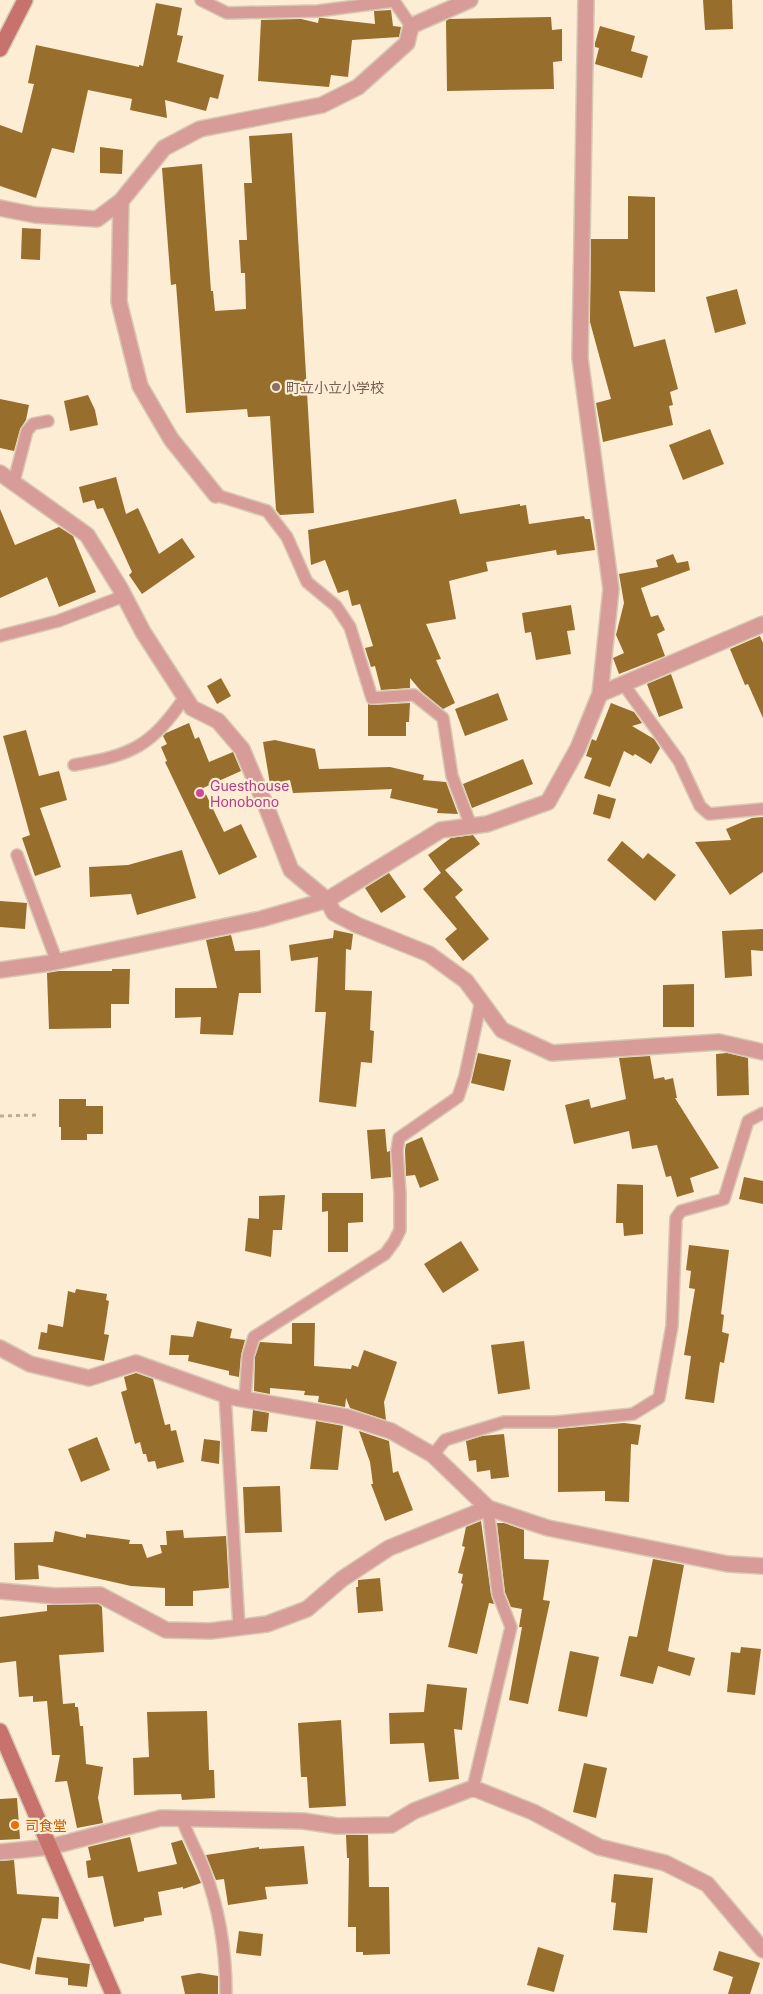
<svg xmlns="http://www.w3.org/2000/svg" width="763" height="1994" viewBox="0 0 763 1994" font-family="Inter,'Noto Sans JP',sans-serif">
<style>
.building{fill:#976e2b}
.lines{fill:none;stroke-linecap:round;stroke-linejoin:round}
.lane-casing{stroke:#d7c8b3;stroke-width:14}
.street-casing{stroke:#d7c8b3;stroke-width:18}
.secondary-casing{stroke:#d7c8b3;stroke-width:18}
.path{stroke:#bbad99;stroke-width:3;stroke-dasharray:4 4;stroke-linecap:butt}
.lane{stroke:#d79c98;stroke-width:11}
.street{stroke:#d79c98;stroke-width:15}
.secondary{stroke:#c7726d;stroke-width:15}
.education-dot{fill:#8d6e63;stroke:#fdedd5;stroke-width:2}
.hotel-dot{fill:#d1479c;stroke:#fdedd5;stroke-width:2}
.food-dot{fill:#e8710a;stroke:#fdedd5;stroke-width:2}
.labels{text-anchor:middle;dominant-baseline:central;stroke-width:4.5;stroke-linejoin:round;paint-order:stroke}
.education-label{font-size:14px;fill:#785e54;stroke:#fdedd5;text-anchor:start}
.hotel-label{font-size:14px;fill:#b23c85;stroke:#fdedd5;text-anchor:start}
.food-label{font-size:14px;fill:#c56008;stroke:#fdedd5;text-anchor:start}
</style>
<rect width="100%" height="100%" fill="#fdedd5"/>
<!-- building -->
<path class="building" d="M703,0H732L733,29L705,30Z
M156,3L182,8L177,35L183,36L177,62L224,75L218,99L210,97L206,111L165,100L167,118L130,110L132,99L88,90L74,153L52,148L36,198L0,186V125L22,133L34,84L28,83L36,45L139,67V65L143,66Z
M391,10L393,26L401,27L399,37L352,40L348,77L331,75L329,87L258,81L261,20L301,19L318,23L319,18H322L375,24L374,11Z
M551,17L552,30L562,29V61L553,62L554,89L447,91L446,21L449,19Z
M600,26L635,36L631,51L648,56L642,78L595,64L599,48L595,47V43Z
M292,133L314,513L280,515L276,510L270,416L248,417L247,409L186,413L176,284L171,285L162,168L202,164L211,291H213L215,311L246,309L245,273H241L239,240H247L244,183H252L249,136Z
M100,147L123,150L122,174L100,173Z
M628,196L655,197V292L619,291L634,347L665,339L678,389L670,392L673,405L669,406L673,425L603,442L596,403L611,399L590,322L591,239H628Z
M22,228L41,229L40,260L21,259Z
M737,289L746,324L715,333L706,297Z
M88,395L95,410L98,425L70,431L64,401Z
M0,399L29,405L26,420L20,429L14,451L0,448Z
M710,429L724,464L683,480L669,445Z
M116,477L126,514L138,508L159,554L182,538L195,557L142,594L129,575L132,572L103,508L97,509L94,500L83,503L79,487Z
M456,499L460,514L520,504V506L526,505L529,524L584,516L585,519H590L595,550L557,555L556,550L486,562L488,571L449,581L456,619L426,624L441,659L436,660L455,703L443,709L421,691L410,678V688L381,690L375,666L371,667L365,648L373,646L360,604L352,606L348,590L338,593L325,560L311,565L308,530Z
M0,509L15,545L59,527L73,536L96,592L59,607L47,577L0,598Z
M673,554L677,563L688,561L690,570L641,588L651,617L658,615L665,630L657,634L665,656L619,674L613,658L624,653L616,635L624,603L619,574L658,567L656,560Z
M571,605L575,630L567,631L571,654L536,660L531,632L525,633L522,613Z
M760,636L763,643V718L748,684L745,685L730,649Z
M671,674L683,708L659,717L647,684Z
M221,678L231,696L217,704L207,686Z
M498,693L508,720L465,736L455,709Z
M410,703L409,722H406V736H368V704L373,705Z
M611,703L634,712L642,723L632,726L654,739L660,748L651,764L635,754L633,756L624,751L610,787L584,778L592,758L586,756L592,739L596,741Z
M189,723L195,739L199,737L209,762L233,752L241,771L203,788L224,832L241,824L257,857L219,875L165,762L167,761L161,747L167,744L163,736L166,733Z
M26,730L39,776L59,771L67,800L40,808L61,867L35,876L22,838L30,835L3,736Z
M275,740L315,749L319,769L390,767L424,775L423,780L446,782L458,814L437,813L438,809L390,798L392,789L293,793L290,780L270,784L263,742Z
M523,759L533,784L472,808L463,784Z
M598,794L616,799L610,819L593,814Z
M763,817V872L730,895L695,842L731,840L726,829L752,818Z
M473,835L480,844L445,870L463,890L455,897L489,939L463,961L445,939L457,929L423,889L443,871L441,873L428,855L451,838Z
M622,841L643,859L648,853L676,875L655,901L607,860Z
M182,850L196,898L137,915L131,894L90,897L89,867L128,865Z
M389,873L406,897L381,913L365,888Z
M0,901L27,903L25,929L0,927Z
M763,929V951L751,950L752,976L725,978L722,931Z
M334,930L353,934L351,950L346,949L345,990L372,991L370,1030L374,1031L372,1063L361,1062L356,1107L319,1102L326,1012H315L318,957L291,961L289,945L333,938Z
M231,935L235,951L260,950L261,993H239L233,1035L200,1034L201,1017L175,1018V988H217L206,940Z
M112,969H130L129,1004H111V1028L49,1029L47,973L59,971H112Z
M694,984V1027H663V985Z
M478,1053L511,1060L504,1091L471,1083Z
M727,1053L748,1058L749,1095L717,1096L716,1054Z
M650,1056L654,1079L664,1077L665,1080L673,1078L677,1098H675L719,1168L690,1178L694,1192L677,1197L671,1176L666,1177L657,1145L632,1149L629,1131L574,1144L565,1105L589,1099L591,1108L626,1099L619,1058Z
M59,1099H86V1106H103V1134H87V1140H61V1127H59Z
M385,1129L387,1152L390,1151L391,1177L371,1179L367,1130Z
M422,1137L439,1180L420,1188L415,1175L406,1176L405,1150L406,1144Z
M744,1177L763,1181V1204L739,1199Z
M617,1184L643,1185V1234L624,1236L623,1223H616Z
M322,1193H363V1222L348,1223V1252H328V1211L322,1212Z
M285,1195L282,1230H273L271,1257L245,1251L248,1218L259,1219V1196Z
M461,1241L479,1270L443,1293L424,1264Z
M689,1245L729,1250L721,1314L724,1315L722,1332L729,1334L724,1363L720,1362L714,1403L685,1399L691,1356L684,1355L695,1289L689,1288L691,1271L686,1270Z
M76,1289L107,1294L106,1300L109,1301L104,1334L109,1335L104,1361L38,1349L41,1332L47,1333L48,1324L63,1327L68,1291L75,1293Z
M197,1321L232,1329L230,1338L245,1340L241,1355L239,1377L229,1375V1371L188,1361L189,1355H169L171,1335L193,1337Z
M292,1323H315L314,1366L351,1369L352,1365L358,1367L364,1350L397,1362L384,1402L386,1420L350,1408L346,1398L345,1407L318,1402L319,1396L304,1395L305,1391L270,1388V1394L254,1391L255,1357L260,1342L292,1344Z
M524,1341L530,1389L498,1394L491,1345Z
M136,1373L153,1379L165,1425L170,1424L171,1431L176,1430L184,1462L157,1469L155,1461L148,1462L146,1454H143L140,1442L135,1444L121,1392L127,1390L124,1377Z
M253,1410L269,1413L267,1432L251,1431Z
M316,1421L343,1426L338,1470L310,1469Z
M624,1423L641,1425L638,1445L631,1444L629,1502L605,1501V1491L558,1492V1429Z
M359,1431L389,1441L393,1473L398,1471L413,1510L385,1521L371,1484H373L370,1462Z
M504,1434L509,1477L491,1479L490,1470L477,1472L476,1460L469,1461L466,1441L482,1436Z
M97,1437L110,1470L81,1482L68,1449Z
M204,1439L220,1441L219,1464L201,1461Z
M280,1486L282,1532L245,1533L243,1487Z
M481,1521L491,1595L494,1604L489,1603L477,1654L448,1647L463,1584L461,1583L463,1574L458,1573L465,1547L462,1546L466,1527Z
M497,1523H504L524,1530V1559L549,1560L543,1600L550,1601L528,1704L509,1700L522,1627H519L522,1609L511,1607L505,1592Z
M183,1530L184,1538L226,1536L229,1588L193,1591V1606H165V1588L131,1586L38,1565L39,1579L15,1580L14,1543L53,1542L55,1531L86,1538V1534L130,1540L129,1544H142L147,1558L162,1553L160,1545H167L166,1531Z
M653,1559L684,1565L668,1651L695,1658L690,1676L658,1666L653,1684L620,1676L629,1636L637,1637Z
M380,1578L383,1611L358,1613L356,1587H358V1580Z
M98,1604L102,1607L104,1652L59,1655L63,1704L75,1703V1707H78L80,1726H83L86,1764L103,1767L98,1798L103,1823L77,1828L67,1781L55,1782L60,1755H52L47,1701L33,1702V1696L19,1697L16,1661L0,1663V1617L47,1611V1605Z
M741,1647L761,1649L755,1695L727,1692L731,1652L740,1653Z
M570,1651L599,1657L587,1717L558,1711Z
M427,1684L467,1688L462,1730L454,1729L459,1779L429,1782L424,1743L390,1744L389,1713L424,1712Z
M207,1711L209,1770H214L215,1798L182,1800L181,1794L134,1795L133,1758L149,1757L147,1712Z
M341,1720L346,1806L309,1808L307,1777H301L298,1723Z
M584,1763L607,1768L596,1818L573,1812Z
M17,1798L20,1839L0,1840V1799Z
M346,1835H368L369,1887H389L390,1954L363,1955V1952H356V1927H348L349,1858H347Z
M130,1837L138,1872L177,1864L171,1843L182,1840L201,1883L183,1889V1887L158,1892L162,1915L144,1918V1921L114,1927L103,1876L88,1878L86,1861L91,1860L88,1847Z
M304,1846L308,1884L265,1887L267,1899L228,1905L224,1879L216,1880L206,1855L259,1847V1849Z
M14,1860L17,1894L59,1897L58,1919L42,1918L30,1970L0,1963V1861Z
M614,1874L653,1878L647,1933L613,1930L616,1903L611,1902Z
M239,1931L263,1934L261,1956L236,1953Z
M538,1947L564,1955L554,1992L527,1985Z
M719,1951L760,1963L750,1994H728L733,1977L713,1970Z
M37,1957L90,1964L87,1987L68,1985V1978L35,1974Z
M199,1973L218,1976V1994H185L181,1976Z"/>
<g class="lines">
<defs>
<path id="lane" d="M201,0L227,13L318,11L394,1L411,26
M14,481L27,431L33,424L48,421
M216,495L267,511L287,537L307,582L336,606L350,627L372,698L414,695L443,718L452,776L471,826
M0,636L58,621L124,596
M624,685L679,761L700,806L709,814L763,809
M74,765C133,755 151,746 185,697
M17,855L57,962
M225,1395L239,1627
M245,1400L248,1356L254,1337L385,1254L394,1242L400,1230V1194L397,1150L399,1138L458,1097L465,1076L481,1001
M433,1455L445,1440L504,1422H556L633,1414L659,1398L672,1326L676,1218L681,1211L724,1199L748,1121L763,1113
M473,1788L511,1627L498,1594L488,1508
M182,1819C188,1836 197,1852 204,1869C219,1908 226,1952 226,1994"/>
<path id="street" d="M121,201L119,302L140,386L171,439L216,495
M0,208L35,215L97,219L121,201L164,148L200,129L322,105L358,87L407,43L411,26L470,0
M0,473L87,535L120,588L143,632L192,708L218,721L242,749L266,806L291,870L327,900L334,913L357,925L429,954L466,981L502,1030L552,1053L719,1042L763,1052
M600,694L763,624
M0,970L50,963L261,919L327,900L441,830L487,824L548,802L578,748L600,694L611,589L580,358L586,0
M0,1348L30,1364L89,1378L136,1363L231,1397L347,1417L391,1431L433,1455L488,1508
M0,1591L55,1596L100,1595L166,1630L210,1631L267,1624L307,1609L342,1579L389,1548L488,1508L548,1528L728,1564L763,1566
M0,1852L50,1847L161,1818L303,1821L337,1826L391,1825L414,1811L473,1788L533,1812L599,1847L665,1863L707,1884L763,1950"/>
<path id="secondary" d="M0,49L25,0
M0,1731L113,1994"/>
</defs>
<!-- lane casing -->
<use href="#lane" class="lane-casing"/>
<!-- street casing -->
<use href="#street" class="street-casing"/>
<!-- secondary casing -->
<use href="#secondary" class="secondary-casing"/>
<!-- path -->
<path class="path" d="M0,1116L38,1115"/>
<!-- lane -->
<use href="#lane" class="lane"/>
<!-- street -->
<use href="#street" class="street"/>
<!-- secondary -->
<use href="#secondary" class="secondary"/>
</g>
<!-- markers -->
<circle class="education-dot" cx="276" cy="387" r="5"/>
<circle class="hotel-dot" cx="200" cy="793" r="5"/>
<circle class="food-dot" cx="15" cy="1825" r="5"/>
<g class="labels">
<!-- education labels -->
<g class="education-label">
<text x="286" y="387">町立小立小学校</text>
</g>
<!-- hotel labels -->
<g class="hotel-label">
<text x="210" y="785">Guesthouse<tspan x="210" dy="16">Honobono</tspan></text>
</g>
<!-- food labels -->
<g class="food-label">
<text x="25" y="1825">司食堂</text>
</g>
</g>
</svg>
